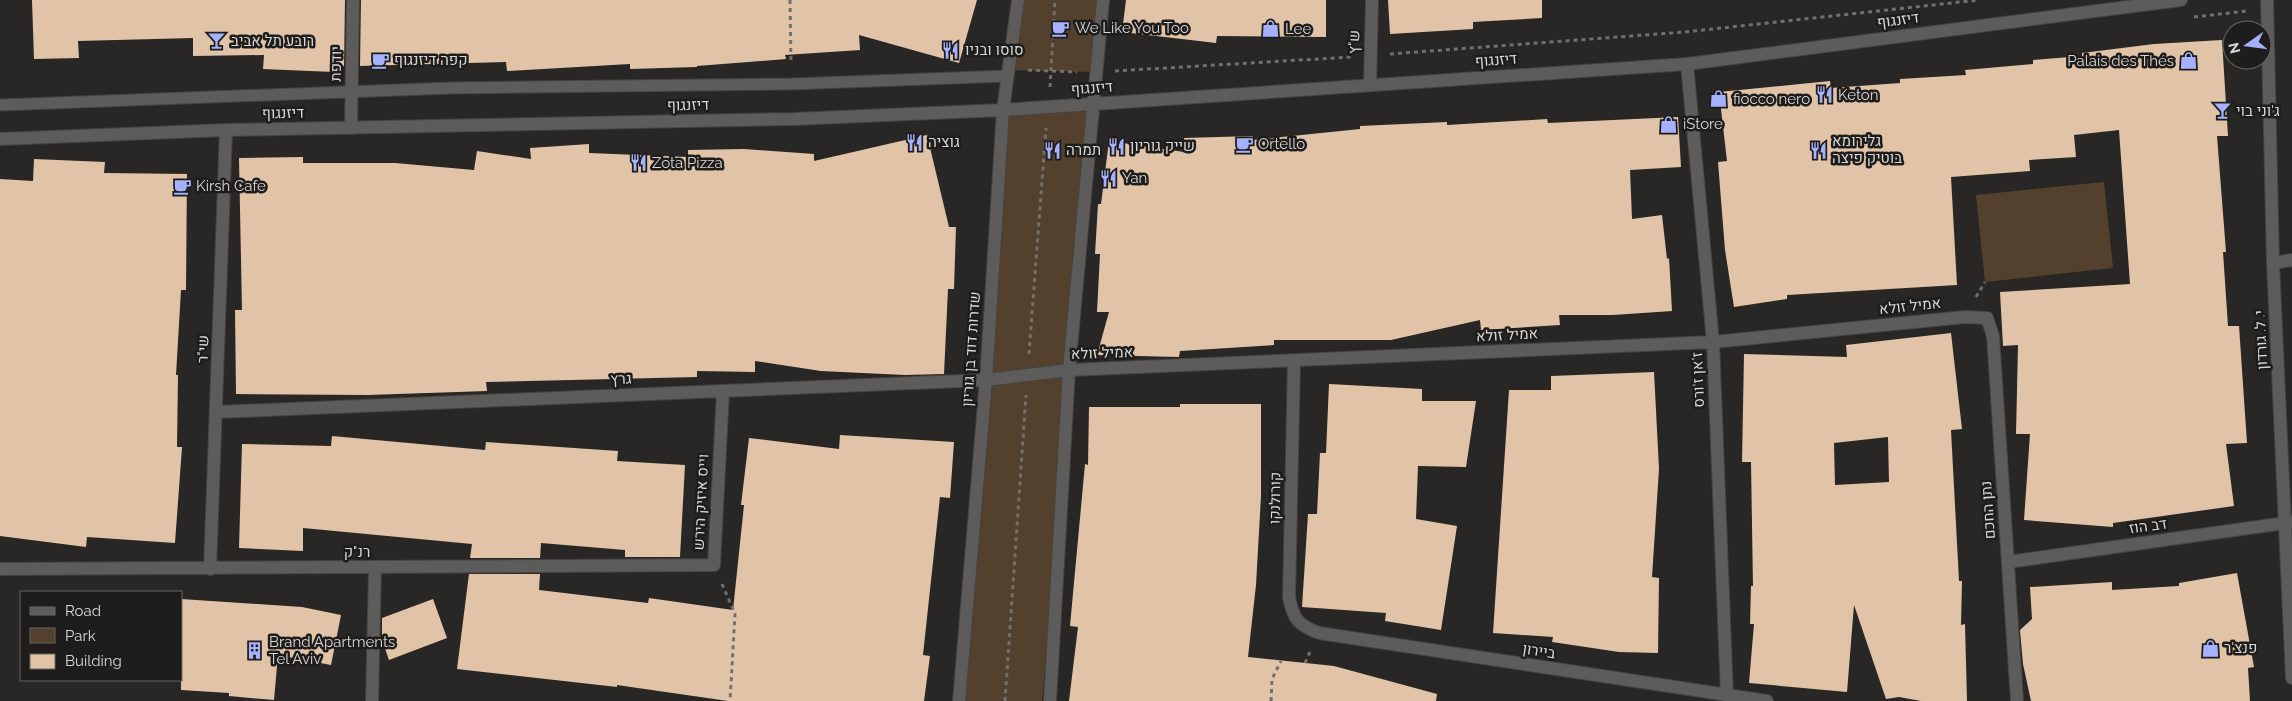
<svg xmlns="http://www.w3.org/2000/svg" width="2292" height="701" viewBox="0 0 2292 701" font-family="Raleway,Heebo,sans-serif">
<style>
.park{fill:#53412e}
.building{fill:#e1c4a7;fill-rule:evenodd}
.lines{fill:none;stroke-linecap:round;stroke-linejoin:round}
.service-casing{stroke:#454341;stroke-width:13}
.minor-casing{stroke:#454341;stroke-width:14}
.tertiary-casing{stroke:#454341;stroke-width:14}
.path{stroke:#72706e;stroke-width:3;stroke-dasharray:4 4;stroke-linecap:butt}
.service{stroke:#5d5c5b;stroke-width:11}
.minor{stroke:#5d5c5b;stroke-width:12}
.tertiary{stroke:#5d5c5b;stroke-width:12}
.labels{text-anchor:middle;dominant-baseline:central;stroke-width:5;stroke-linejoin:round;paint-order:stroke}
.street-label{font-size:15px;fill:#d8d7d5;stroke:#1f1d1b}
.poi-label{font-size:15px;fill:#d8d7d5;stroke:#1f1d1b;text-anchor:start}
</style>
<rect width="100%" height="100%" fill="#292725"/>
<!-- park -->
<path class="park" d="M1018,0H1103L1096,72L1008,70Z
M1092,111L1042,701H958L1003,116Z
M2104,182L2113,268L1985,282L1976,195Z"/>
<!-- building -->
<path class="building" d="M32,0H345L344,66H334V72L263,69L264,55L193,56V38L78,41L79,58L34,59Z
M361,0H977L959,63L859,35L860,50L785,55L786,59L697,66V67L630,69V64L507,71L506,62L360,66Z
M1126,0H1326V37L1217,36L1216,43L1122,32Z
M1388,0H1542V18L1473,22V29L1390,34Z
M2222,40L2228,136H2217L2226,252H2223L2228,326H2239L2247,443L2226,444L2234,506L2113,523V527L2024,520L2030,434H2016L2018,345L2003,346L2000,292L2130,284L2119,130L2074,135L2076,157L2029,160L2030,171L1951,177L1957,285L1787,295V299L1734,307L1725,250L1718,162L1727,161L1719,92L1830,81L1831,88L1900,83V79L1966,75L1965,70L2033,64V60L2082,56V53L2154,44Z
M1678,117L1681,167L1630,170L1632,219L1662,215L1667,259L1669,258L1672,311L1613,315H1559L1560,325L1481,330L1480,320L1391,340H1274V345L1180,351L1179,357L1097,355L1109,312H1097L1100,254H1095L1098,204H1101L1109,141L1184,152V138L1253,136V140L1360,129V126L1447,122V125L1547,119L1548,123Z
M927,135L949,227H956L954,289H948L944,374L905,375L821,371L755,361V372L697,371V377L486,382L487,391L368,395L236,394L235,310H242L239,158L303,157V163H395L474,170L477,151L531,159L530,148L589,144V153L688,157V150L744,149L814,154V161Z
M34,159L105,162L104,173L187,174L186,290H181L176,375H178L177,447H182L175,543L87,537L86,547L0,536V179L33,181Z
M1951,333L1962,429L1951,430L1959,581H1962L1961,625L1965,624L1967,701H1921L1899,697L1886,699L1854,605L1847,692L1749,683L1754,624H1750L1751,586H1753L1751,462H1742L1744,354L1847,357L1846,345ZM1888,437L1889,482L1835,485L1834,443Z
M1654,372L1659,469L1652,577L1659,578L1658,653L1619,652L1552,642L1553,637L1493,633L1509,390H1551V376Z
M1329,384L1422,389V401H1476L1466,467L1418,466L1416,519L1457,526L1441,630L1385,621L1386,613L1302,607L1308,514H1317L1320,453H1326Z
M1180,404H1261V496L1256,585L1248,657L1334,666L1437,694L1436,701H1069L1078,627L1070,626L1085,464L1088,465L1089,407H1180Z
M840,435L954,442L950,498L940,497L923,655L930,656L924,701H728L617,685V687L457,669L469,574H540L539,590L648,603L649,598L733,610L744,505H741L749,438L839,449Z
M332,436L485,450L486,442L618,451L617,461L685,465L680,557H625V550L541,543L540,558H470L472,544L303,528V551L239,548L242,444L331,446Z
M2237,573L2254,667L2248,668L2250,701H2031L2023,664L2020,630L2032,619L2030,587L2112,582V590L2179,586V583Z
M181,599L302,607L341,615L331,665L278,655L274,700L229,696V693L181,690Z
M433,599L447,638L389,660L382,640V618Z"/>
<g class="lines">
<defs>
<path id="service" d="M0,105L450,88L791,84L1007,76"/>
<path id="minor" d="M1687,64L1713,342L1727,696
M1370,85L1372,0
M351,128L353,0
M2273,263L2292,260
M1294,362L1289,597C1293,619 1298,625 1319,633L1767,701
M217,412L986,380L1069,370L1713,342L1965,317L1987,318L1993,336L2017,701
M2008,562L2292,522
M0,569L714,565L723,391
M210,569L226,130
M372,701L375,568"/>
<path id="tertiary" d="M2267,0L2273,263L2292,678
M0,139L226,130L794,119L1003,110L1687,64L2181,0
M959,701L986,380L1003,110L1018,0
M1050,701L1069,370L1103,0"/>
</defs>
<!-- service casing -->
<use href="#service" class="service-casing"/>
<!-- minor casing -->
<use href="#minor" class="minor-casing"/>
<!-- tertiary casing -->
<use href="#tertiary" class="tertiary-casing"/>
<!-- path -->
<path class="path" d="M790,0L791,64
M2194,17L2247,11
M1390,54L1685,32L1979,0
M1028,70L1077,72
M1115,71L1351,57
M1050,87L1055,0
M1976,297L1985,282
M1029,354L1046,128
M722,584L735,614L730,701
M1305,663L1310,652
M1005,701L1026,395
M1271,701L1272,679L1281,661"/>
<!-- service -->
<use href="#service" class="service"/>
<!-- minor -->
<use href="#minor" class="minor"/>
<!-- tertiary -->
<use href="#tertiary" class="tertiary"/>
</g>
<!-- icons -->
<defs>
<symbol id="cafe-bare" viewBox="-9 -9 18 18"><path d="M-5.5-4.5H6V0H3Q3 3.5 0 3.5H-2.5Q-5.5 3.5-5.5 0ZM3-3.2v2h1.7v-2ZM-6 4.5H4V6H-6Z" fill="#a5b1fc" stroke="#1f1d1b" stroke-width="2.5" paint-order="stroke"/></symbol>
<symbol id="shop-bare" viewBox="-9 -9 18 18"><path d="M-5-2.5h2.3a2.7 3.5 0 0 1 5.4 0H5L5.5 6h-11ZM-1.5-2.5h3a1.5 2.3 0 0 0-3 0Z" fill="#a5b1fc" stroke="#1f1d1b" stroke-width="2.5" paint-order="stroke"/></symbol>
<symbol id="bar-bare" viewBox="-9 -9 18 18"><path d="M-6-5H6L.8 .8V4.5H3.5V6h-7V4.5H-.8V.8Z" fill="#a5b1fc" stroke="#1f1d1b" stroke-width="2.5" paint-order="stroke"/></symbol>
<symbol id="restaurant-bare" viewBox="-9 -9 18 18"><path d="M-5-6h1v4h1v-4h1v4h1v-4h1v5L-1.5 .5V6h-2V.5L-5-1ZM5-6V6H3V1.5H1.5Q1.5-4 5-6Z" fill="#a5b1fc" stroke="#1f1d1b" stroke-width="2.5" paint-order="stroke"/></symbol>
<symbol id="building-bare" viewBox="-9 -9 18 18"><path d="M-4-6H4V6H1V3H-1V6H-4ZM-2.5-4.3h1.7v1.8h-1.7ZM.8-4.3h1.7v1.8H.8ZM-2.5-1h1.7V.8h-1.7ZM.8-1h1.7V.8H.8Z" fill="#a5b1fc" stroke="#1f1d1b" stroke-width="2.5" paint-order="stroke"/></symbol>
</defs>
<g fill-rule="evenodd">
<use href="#cafe-bare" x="1048" y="16" width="25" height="25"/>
<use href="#shop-bare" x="1258" y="16" width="25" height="25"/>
<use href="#bar-bare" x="204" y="28" width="25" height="25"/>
<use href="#restaurant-bare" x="938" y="38" width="25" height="25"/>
<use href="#cafe-bare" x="368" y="48" width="25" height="25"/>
<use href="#shop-bare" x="2176" y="48" width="25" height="25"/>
<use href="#restaurant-bare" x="1812" y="82" width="25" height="25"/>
<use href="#shop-bare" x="1706" y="86" width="25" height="25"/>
<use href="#bar-bare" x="2210" y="98" width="25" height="25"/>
<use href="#shop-bare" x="1656" y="112" width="25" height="25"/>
<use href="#restaurant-bare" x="902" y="130" width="25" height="25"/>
<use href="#cafe-bare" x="1232" y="132" width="25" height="25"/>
<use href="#restaurant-bare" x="1104" y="134" width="25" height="25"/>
<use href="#restaurant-bare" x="1040" y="138" width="25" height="25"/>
<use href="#restaurant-bare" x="1806" y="138" width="25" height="25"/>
<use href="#restaurant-bare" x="626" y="150" width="25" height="25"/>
<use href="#restaurant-bare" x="1096" y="166" width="25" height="25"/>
<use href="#cafe-bare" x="170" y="174" width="25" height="25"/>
<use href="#shop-bare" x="2198" y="636" width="25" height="25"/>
<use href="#building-bare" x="242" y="638" width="25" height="25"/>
</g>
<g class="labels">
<!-- street labels -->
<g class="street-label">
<text transform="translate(1898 20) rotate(-7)">דיזנגוף</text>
<text transform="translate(1354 42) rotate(-88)">ש"ץ</text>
<text transform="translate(1496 60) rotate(-4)">דיזנגוף</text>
<text transform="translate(336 64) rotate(-89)">יודפת</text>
<text transform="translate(1092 88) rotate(-4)">דיזנגוף</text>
<text transform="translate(688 105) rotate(-1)">דיזנגוף</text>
<text transform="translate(283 113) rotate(-1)">דיזנגוף</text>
<text transform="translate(1910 306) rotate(-6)">אמיל זולא</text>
<text transform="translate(1507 335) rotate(-3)">אמיל זולא</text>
<text transform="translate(2261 340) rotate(-93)">י. ל. גורדון</text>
<text transform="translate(203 349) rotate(-88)">שי"ר</text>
<text transform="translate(971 349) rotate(-86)">שדרות דוד בן גוריון</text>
<text transform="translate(1102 353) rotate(-2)">אמיל זולא</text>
<text transform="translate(621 379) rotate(-2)">גרץ</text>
<text transform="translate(1698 380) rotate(-92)">ז'אן ז'ורס</text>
<text transform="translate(1275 498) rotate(-89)">קורולנקו</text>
<text transform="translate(701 502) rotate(-87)">וייס איזיק הירש</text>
<text transform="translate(1988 510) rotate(-94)">נתן החכם</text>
<text transform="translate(2148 526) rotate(-8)">דב הוז</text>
<text x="357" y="552">רנ"ק</text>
<text transform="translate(1539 651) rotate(9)">ביירון</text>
</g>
<!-- poi labels -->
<g class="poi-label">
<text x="1075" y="28">We Like You Too</text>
<text x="1285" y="29">Lee</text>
<text x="231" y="41">רובע תל אביב</text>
<text x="965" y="50">סוסו ובניו</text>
<text x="394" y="60">קפה דיזנגוף</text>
<text x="2174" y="61" text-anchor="end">Palais des Thés</text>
<text x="1838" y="95">Keton</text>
<text x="1733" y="99">fiocco nero</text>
<text x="2236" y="111">ג'וני בוי</text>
<text x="1683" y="124">iStore</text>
<text x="1832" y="141">גלירומא<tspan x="1832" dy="17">בוטיק פיצה</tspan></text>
<text x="928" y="142">גוציה</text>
<text x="1258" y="144">Ortello</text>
<text x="1130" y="146">שייק גוריון</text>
<text x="1066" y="150">תמרה</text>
<text x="652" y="163">Zota Pizza</text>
<text x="1122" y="178">Yan</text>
<text x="196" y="186">Kirsh Cafe</text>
<text x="269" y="642">Brand Apartments<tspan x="269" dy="17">Tel Aviv</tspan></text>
<text x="2224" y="648">פנצ'ר</text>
</g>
</g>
<!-- legend -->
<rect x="20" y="591" width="162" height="90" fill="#1f1d1b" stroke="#696765"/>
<rect x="30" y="607" width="25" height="8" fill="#5d5c5b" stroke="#696765"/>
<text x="65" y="616" font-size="15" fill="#d8d7d5">Road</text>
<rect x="30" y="628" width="25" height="15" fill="#53412e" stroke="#696765"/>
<text x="65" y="641" font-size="15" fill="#d8d7d5">Park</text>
<rect x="30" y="654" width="25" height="15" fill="#e1c4a7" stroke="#696765"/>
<text x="65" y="666" font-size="15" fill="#d8d7d5">Building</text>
<!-- north arrow -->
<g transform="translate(2247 45) rotate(256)"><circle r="24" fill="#1f1d1b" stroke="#696765"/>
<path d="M0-4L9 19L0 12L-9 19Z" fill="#a5b1fc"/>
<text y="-8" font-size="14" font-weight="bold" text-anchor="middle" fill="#d8d7d5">N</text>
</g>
</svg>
